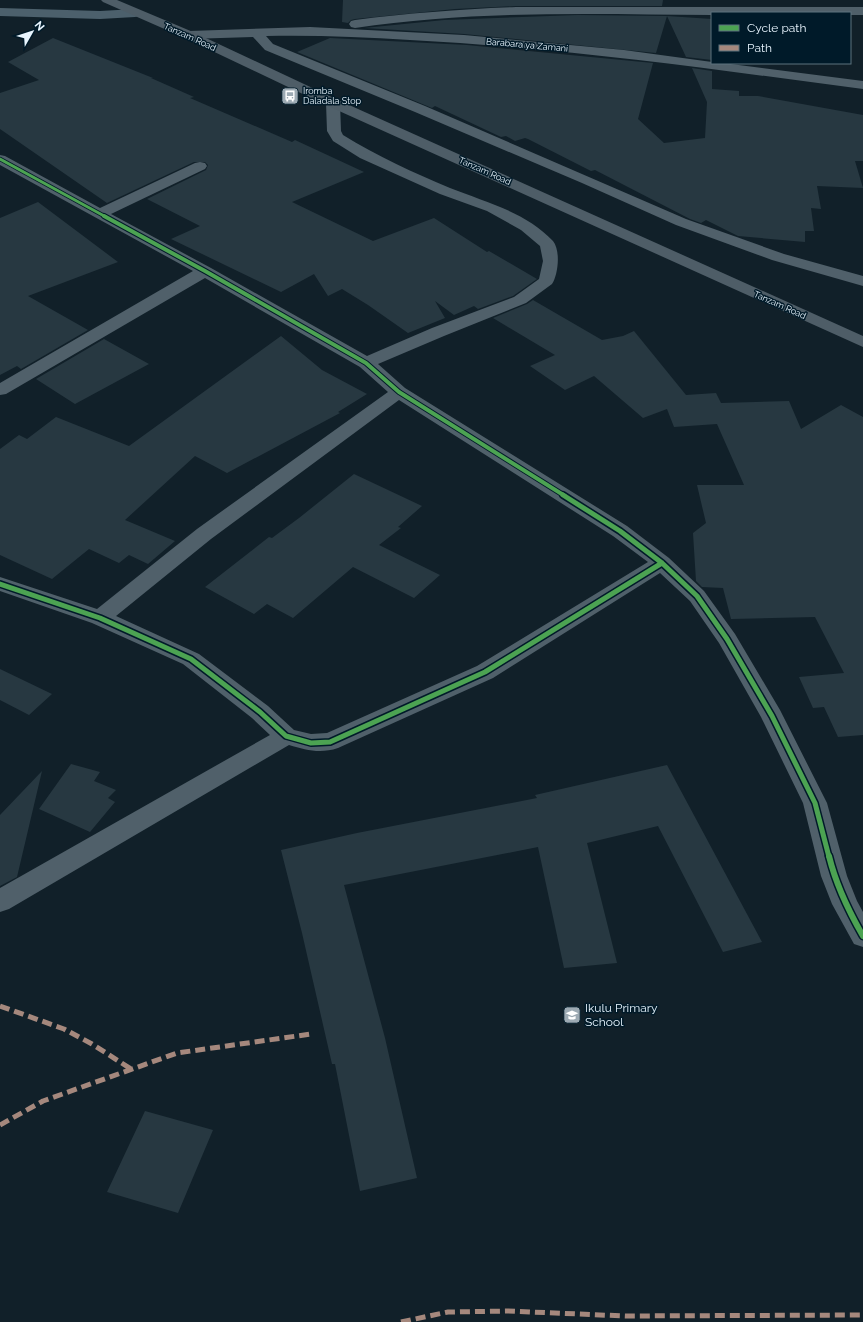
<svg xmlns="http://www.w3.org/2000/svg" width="863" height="1322" viewBox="0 0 863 1322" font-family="Raleway,sans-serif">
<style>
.building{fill:#273841}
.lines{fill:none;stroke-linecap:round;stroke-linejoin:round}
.minor{fill:#50606a;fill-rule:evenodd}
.major{fill:#4c606c;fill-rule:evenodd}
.highway{fill:#4e5d67;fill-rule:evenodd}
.quiet{stroke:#a5887d;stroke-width:5;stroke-dasharray:10 5;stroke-linecap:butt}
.cycleway-far3-casing{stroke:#001a29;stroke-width:4.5}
.cycleway-far2-casing{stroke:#001a29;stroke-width:6}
.cycleway-far1-casing{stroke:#001a29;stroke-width:8}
.cycleway-casing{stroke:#001a29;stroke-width:9}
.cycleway-far3{stroke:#4ca352;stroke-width:3}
.cycleway-far2{stroke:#4ca352;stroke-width:4}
.cycleway-far1{stroke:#4ca352;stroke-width:5}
.cycleway{stroke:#4ca352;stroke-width:6}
.labels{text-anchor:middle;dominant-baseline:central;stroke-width:3;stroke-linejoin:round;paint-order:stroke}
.far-street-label{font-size:9px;fill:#e8f5fe;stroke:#001a29}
.far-poi-label{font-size:9px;fill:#e8f5fe;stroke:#001a29;text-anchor:start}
.near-poi-label{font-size:12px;fill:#e8f5fe;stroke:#001a29;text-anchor:start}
</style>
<rect width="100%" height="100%" fill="#112029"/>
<!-- building -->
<path class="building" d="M343,0H663L662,6H516L455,9L355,19L351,20L348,23L342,22Z
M578,15L667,16L656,53L464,34L364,28L444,20Z
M667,16L712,19V60L686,57Z
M53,38L153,78H151L194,97L190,98L292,142L295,140L364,172L292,202L373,241L434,218L487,252L489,251L537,279L513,296L478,309L474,306L454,315L435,301L445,318L408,333L368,305L342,289L328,296L314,274L281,292L171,239L200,226L147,199L206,170L208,165L205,162H194L107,203L0,129V93L39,80L8,62Z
M330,38L467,45L653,63L638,119L664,143L705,138L707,102L692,68L712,71V89L739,91V96H758L863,115V161H855L863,188L817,186L821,209L811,208L814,231H805V242L738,236L706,220L701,223L690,219L595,170L591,171L528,139L525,138L515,141L506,136L501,137L435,106L432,108L297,52Z
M38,202L118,262L28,296L88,330L21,369L17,366L0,375V218Z
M533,300L602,340L623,336L634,331L686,395L716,393L721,403L789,401L801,429L841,405L863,417V735L838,737L824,707L813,708L799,677L844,673L815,617L731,619L723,588L702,587L696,581L693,533L706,523L697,485H744L717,424L674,427L667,409L643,418L594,376L565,390L530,366L555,355L493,318L527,304Z
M281,336L322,370L367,394L338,412L340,413L227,473L195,456L125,520L175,541L148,564L129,555L119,563L89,549L52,579L0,555V449L19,435L27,439L56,417L129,446Z
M104,339L149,364L75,404L36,379Z
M354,474L422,506L398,527L401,528L379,545L440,575L414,598L353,567L293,618L267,604L254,614L205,587L269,537L272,538L299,518Z
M0,669L52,694L29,715L0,700Z
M71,764L100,772L94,781L116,790L108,798L115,802L90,832L39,809Z
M667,765L762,942L723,952L658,826L587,843L617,963L564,968L538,847L344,885L385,1038L417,1178L360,1191L335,1064H332L302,933L281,850L357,833L537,798L535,795Z
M42,771L17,877L0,886V815Z
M145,1111L213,1130L178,1213L107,1192Z"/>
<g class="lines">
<!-- minor -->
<path class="minor" d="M516,7H863V15H850V13H712V15C592,14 474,10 355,28L351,27L349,24L351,21L355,20C409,13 462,9 516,7Z
M310,27L464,35L624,50L712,62V63H723L863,81V89C712,69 562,48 410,40C362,37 314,35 266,36L273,44L425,106L686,219L784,254L863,276V286L772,260L676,225L582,183L415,112L265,50L253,37L189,39L185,38L183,35L185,32L189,31Z
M333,99L338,100L340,103L341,131L343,135C377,156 414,173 450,188C485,202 526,212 553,241C561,251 558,275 552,284L526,303L444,336L378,364L405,388L627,526L669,558L704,591L735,634L780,710L827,803L847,876L857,901L863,912V947L854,944L832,904L821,876L803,803L761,717L719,643L690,601L660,573L493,678L338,748C320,754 306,750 289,745L9,909L0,912V888L270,735L252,718L183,664L92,623L0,591V577L97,609L197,529L388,392L360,367L205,278L6,394L0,395V383L193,271L0,165V155L5,156L100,208L195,163L200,162L205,163L207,166L205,169L111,214L211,268L367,356L432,328L514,297L539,279L543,261L540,246L521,230L487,211L440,194L360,158L333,141L327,131L326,103L328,100ZM399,400L613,536L648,562L477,666L327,733L311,734L294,730L268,706L199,654L116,616L211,539Z"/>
<!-- major -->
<path class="major" d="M0,8L100,11L135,9L139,10L141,13L139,16L135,17L100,19L0,16Z"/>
<!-- highway -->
<path class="highway" d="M101,0H117L193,32L338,100L863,336V347L328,106L185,38L103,2Z"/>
<!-- quiet -->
<path class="quiet" d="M0,1006L64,1029L92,1044L131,1069
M0,1125L43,1101L177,1053L311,1034
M401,1322L448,1312L508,1311L625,1316L863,1315"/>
<defs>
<path id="cycleway-far3" d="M0,159L106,217"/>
<path id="cycleway-far2" d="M104,216L205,271L366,363L399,392L565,496"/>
<path id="cycleway-far1" d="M563,495L620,531L662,563L697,596L727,639L772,716L815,803L829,857
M0,584L100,618L191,659L260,712L286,736L311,743L330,742L485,672L662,563"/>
<path id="cycleway" d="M829,856C836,885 848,910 863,936"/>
</defs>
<!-- cycleway-far3 casing -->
<use href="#cycleway-far3" class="cycleway-far3-casing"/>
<!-- cycleway-far2 casing -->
<use href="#cycleway-far2" class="cycleway-far2-casing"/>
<!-- cycleway-far1 casing -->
<use href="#cycleway-far1" class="cycleway-far1-casing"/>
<!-- cycleway casing -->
<use href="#cycleway" class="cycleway-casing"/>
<!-- cycleway-far3 -->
<use href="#cycleway-far3" class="cycleway-far3"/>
<!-- cycleway-far2 -->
<use href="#cycleway-far2" class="cycleway-far2"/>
<!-- cycleway-far1 -->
<use href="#cycleway-far1" class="cycleway-far1"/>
<!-- cycleway -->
<use href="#cycleway" class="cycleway"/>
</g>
<!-- icons -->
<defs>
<symbol id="bus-square" viewBox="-11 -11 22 22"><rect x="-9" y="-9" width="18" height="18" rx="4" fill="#9daab3" stroke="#001a29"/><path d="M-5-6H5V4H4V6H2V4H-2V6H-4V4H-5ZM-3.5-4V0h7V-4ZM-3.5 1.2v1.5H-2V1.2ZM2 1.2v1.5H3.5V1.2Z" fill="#fff"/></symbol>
<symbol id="school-square" viewBox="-11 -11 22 22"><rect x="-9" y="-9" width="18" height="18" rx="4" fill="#9daab3" stroke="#001a29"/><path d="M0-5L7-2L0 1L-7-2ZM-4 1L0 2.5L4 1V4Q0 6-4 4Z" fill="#fff"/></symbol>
</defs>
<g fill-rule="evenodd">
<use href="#bus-square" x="280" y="86" width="20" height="20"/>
<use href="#school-square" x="562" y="1005" width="20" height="20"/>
</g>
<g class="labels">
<!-- far-street labels -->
<g class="far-street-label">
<text transform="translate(190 37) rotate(24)">Tanzam Road</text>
<text transform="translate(527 45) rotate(5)">Barabara ya Zamani</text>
<text transform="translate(485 171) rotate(24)">Tanzam Road</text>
<text transform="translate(780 305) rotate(24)">Tanzam Road</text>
</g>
<!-- far-poi labels -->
<g class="far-poi-label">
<text x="303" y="91">Iromba<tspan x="303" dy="10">Daladala Stop</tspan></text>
</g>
<!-- near-poi labels -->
<g class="near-poi-label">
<text x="585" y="1008">Ikulu Primary<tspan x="585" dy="14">School</tspan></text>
</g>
</g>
<!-- legend -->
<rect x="711" y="12" width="140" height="52" fill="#001a29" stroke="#5d727e"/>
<rect x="719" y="25" width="20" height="6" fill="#4ca352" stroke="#5d727e"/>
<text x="747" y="32" font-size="12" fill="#e8f5fe">Cycle path</text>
<rect x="719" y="45" width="20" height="6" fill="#a5887d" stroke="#5d727e"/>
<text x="747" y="52" font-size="12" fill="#e8f5fe">Path</text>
<!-- north arrow -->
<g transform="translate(32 32) rotate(51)" stroke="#001a29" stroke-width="3" paint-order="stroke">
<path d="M0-3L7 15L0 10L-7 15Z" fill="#e8f5fe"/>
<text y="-6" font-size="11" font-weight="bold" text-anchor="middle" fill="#e8f5fe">N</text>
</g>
</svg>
